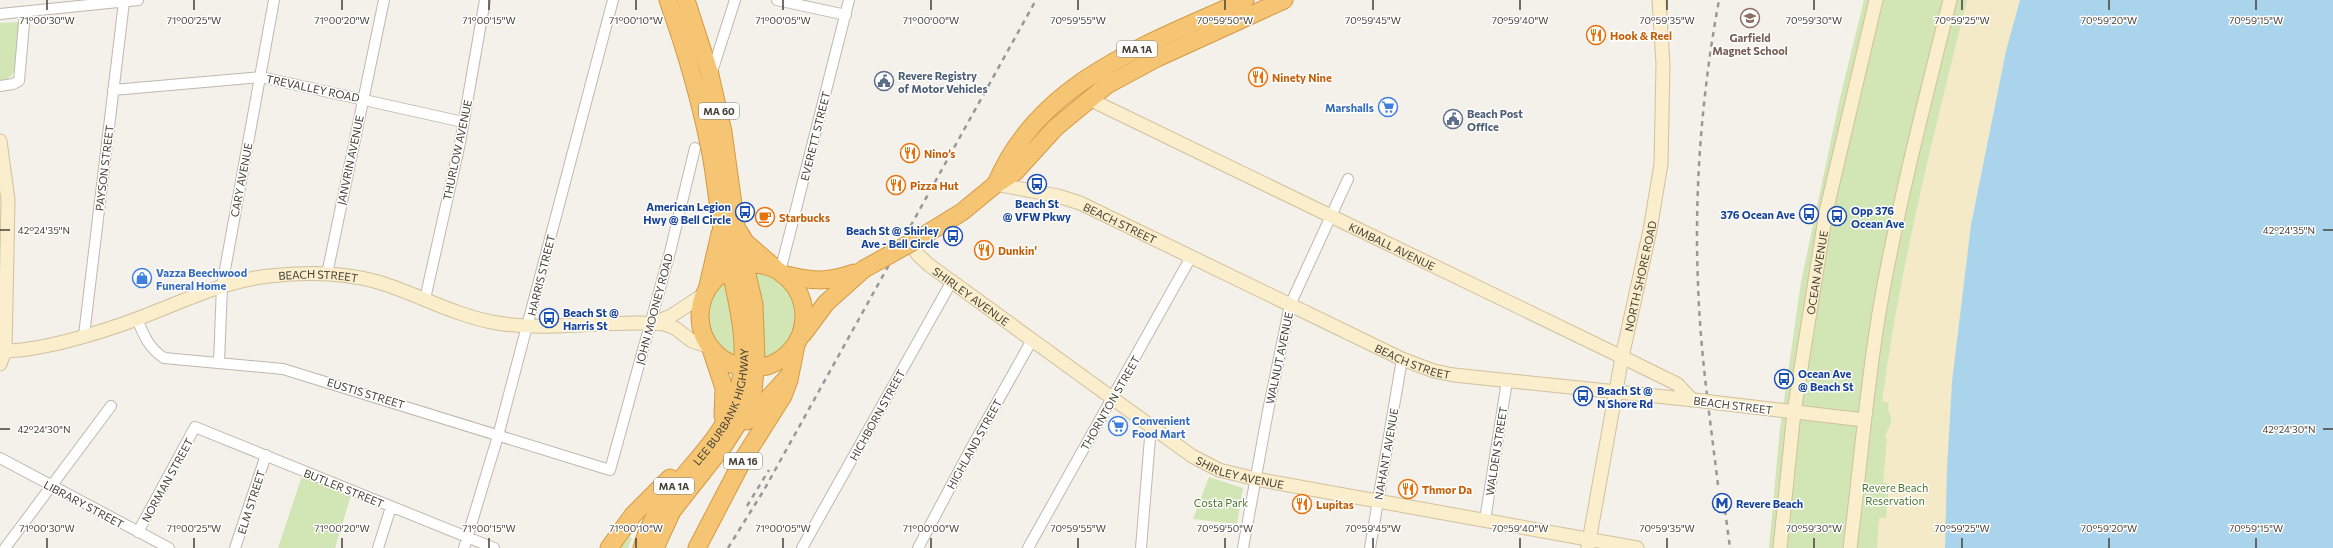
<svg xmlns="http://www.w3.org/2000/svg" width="2333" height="548" viewBox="0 0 2333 548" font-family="Commissioner,sans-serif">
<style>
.green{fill:#d1e5b5}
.sand{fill:#f5eac8}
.water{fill:#aad4ec}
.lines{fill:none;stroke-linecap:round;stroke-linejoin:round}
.street-casing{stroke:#bfb8ad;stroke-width:12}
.secondary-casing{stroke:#d1c19c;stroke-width:15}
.highway-casing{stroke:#d49a43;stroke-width:19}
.street{stroke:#fff;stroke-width:10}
.secondary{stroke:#fbeecc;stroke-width:13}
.highway{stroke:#f5c574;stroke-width:17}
.rail{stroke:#989898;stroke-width:2.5;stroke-dasharray:5 5;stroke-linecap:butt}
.secondary-bridge-casing{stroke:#d1c19c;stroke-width:15;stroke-linecap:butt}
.highway-bridge-casing{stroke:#d49a43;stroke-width:19;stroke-linecap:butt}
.secondary-bridge{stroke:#fbeecc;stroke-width:13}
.highway-bridge{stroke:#f5c574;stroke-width:17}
.ticks{fill:none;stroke:#474138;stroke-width:1.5}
.labels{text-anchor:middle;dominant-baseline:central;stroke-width:3;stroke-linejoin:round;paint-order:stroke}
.shield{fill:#fff;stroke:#7e7a74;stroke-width:1}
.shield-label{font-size:10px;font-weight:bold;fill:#474138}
.food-label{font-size:11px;font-weight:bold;fill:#c56008;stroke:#fff;text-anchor:start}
.education-label{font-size:11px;font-weight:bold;fill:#785e54;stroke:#fff}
.service-label{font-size:11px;font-weight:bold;fill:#4e5e75;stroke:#fff;text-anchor:start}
.street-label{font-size:11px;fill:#474138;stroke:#fff}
.shop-label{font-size:11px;font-weight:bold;fill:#366cbe;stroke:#fff;text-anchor:start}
.transit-label{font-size:11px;font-weight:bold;fill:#164399;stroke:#fff;text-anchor:start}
.park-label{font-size:11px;fill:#4c762e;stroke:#fff}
.ticks-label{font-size:10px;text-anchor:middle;fill:#474138;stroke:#fff;stroke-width:3;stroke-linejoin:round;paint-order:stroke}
</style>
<rect width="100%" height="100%" fill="#f4f0ea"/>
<!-- green -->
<path class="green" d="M1864,0H2020L2006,51L1971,225L1952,382L1947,469L1945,548H1769L1780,429L1801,282L1840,98Z
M20,22C18,41 24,77 0,82V23Z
M755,273C808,280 809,353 763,358L764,324Z
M726,280L734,323V357C700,336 700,307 726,280Z
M302,476L351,495L335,548H278Z
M1209,477L1243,488L1237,524L1193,519Z
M626,536L632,538L628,548H618Z"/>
<!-- sand -->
<path class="sand" d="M1967,0H2020L2006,51L1971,225L1952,382L1947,469L1945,548H1877L1879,518H1886L1889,484L1883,482L1887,438L1885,437C1887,427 1896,422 1888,411L1889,403L1882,401C1900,265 1934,133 1967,0Z"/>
<!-- water -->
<path class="water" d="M2020,0H2333V548H1945L1947,469L1952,382L1971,225L2006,51Z"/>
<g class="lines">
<defs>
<path id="street" d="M777,0L846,15
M0,14L138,0
M711,75L735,0
M0,86L13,84L19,81L25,12
M113,90L261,77L463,122
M780,272L849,0
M327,274L384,0
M425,299L460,143L485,0
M137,319C144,336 149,348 164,358L283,369L610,470L670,252L695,148
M84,335L124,2
M219,362L222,286L274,0
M0,458L169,548
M1485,520L1507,381
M138,532L195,427L494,548
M5,548L111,406
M235,548L266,455
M378,548L391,507
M464,548L498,436L613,0
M802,548L952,281
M918,548L969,452L1032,340
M1028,548L1191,257
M1141,548L1151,426
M1243,548L1268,411L1290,305L1348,179
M1370,548L1402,359"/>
<g id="secondary">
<path id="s1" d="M1089,99L1622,357L1677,384L1692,400"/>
<path d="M0,141L8,200L5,351L0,364"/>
<path id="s2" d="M996,184L1058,196L1080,203L1402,359L1434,371L1454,375L1704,401"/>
<path id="s3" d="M911,243L918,255L929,265L1192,456L1219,470L1256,479L1637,548"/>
<path d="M656,322L671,316L706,293"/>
<path id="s4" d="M5,351C50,350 119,327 162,309C197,295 232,280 269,276C304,272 343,272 378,282C418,294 455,316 497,323C552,332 608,319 664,324L675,328L692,341L710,347"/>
<path d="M1719,403L1864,420"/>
<path id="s5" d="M1588,547L1622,357L1650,230L1661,164L1663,64L1659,0"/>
<path id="s6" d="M1780,548L1794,412L1826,212L1876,0"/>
<path d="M1850,548C1860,470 1866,391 1879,313C1897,208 1924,104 1950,0"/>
</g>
<g id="highway">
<path d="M996,184C1039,80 1151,43 1245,0"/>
<path d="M739,232L745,242L775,268"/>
<path d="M923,236L962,212L996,184L1015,172L1055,128L1107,85L1157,58L1284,0"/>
<circle cx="752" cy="316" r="52"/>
<path d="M782,274C811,281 826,283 854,273"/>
<path d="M707,290L720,234"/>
<path d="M803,334L826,303L864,269"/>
<path d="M711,349L724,388L723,416"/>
<path d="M747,421L786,379"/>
<path d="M609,548L633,515L670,478"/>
<path id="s7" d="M642,548C659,486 712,458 734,404C756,349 733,290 723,235C718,208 716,181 711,154C701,102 686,50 668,0"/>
<path d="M655,548L672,511L724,445L746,411L753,391L756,359L754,304L737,233L723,132L709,71L686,0"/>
<path d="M697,548L745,456L783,396L789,380L796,345"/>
</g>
</defs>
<!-- street casing -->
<use href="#street" class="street-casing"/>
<!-- secondary casing -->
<use href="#secondary" class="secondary-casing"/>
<!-- highway casing -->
<use href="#highway" class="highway-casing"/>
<!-- street -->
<use href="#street" class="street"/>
<!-- secondary -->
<use href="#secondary" class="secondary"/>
<!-- highway -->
<use href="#highway" class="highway"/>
<!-- rail -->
<path class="rail" d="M1718,485C1710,418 1700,351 1698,283C1694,190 1702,92 1719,0
M747,506L769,470
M1725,510L1730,548
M728,548L764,490L1036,0"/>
<defs>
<path id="secondary-bridge" d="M1704,401L1719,403"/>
<path id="highway-bridge" d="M864,269L923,236"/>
</defs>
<!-- secondary-bridge casing -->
<use href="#secondary-bridge" class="secondary-bridge-casing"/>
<!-- highway-bridge casing -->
<use href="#highway-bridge" class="highway-bridge-casing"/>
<!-- secondary-bridge -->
<use href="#secondary-bridge" class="secondary-bridge"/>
<!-- highway-bridge -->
<use href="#highway-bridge" class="highway-bridge"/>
</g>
<!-- ticks -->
<path class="ticks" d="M47,0V10M194,0V10M342,0V10M489,0V10M636,0V10M783,0V10M931,0V10M1078,0V10M1225,0V10M1373,0V10M1520,0V10M1667,0V10M1814,0V10M1962,0V10M2109,0V10M2256,0V10M0,230H10M2323,230H2333M0,429H10M2323,429H2333M47,538V548M194,538V548M342,538V548M489,538V548M636,538V548M783,538V548M931,538V548M1078,538V548M1225,538V548M1373,538V548M1520,538V548M1667,538V548M1814,538V548M1962,538V548M2109,538V548M2256,538V548"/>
<!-- icons -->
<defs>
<symbol id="school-ring" viewBox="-11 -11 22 22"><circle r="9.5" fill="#fff" stroke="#8d6e63" stroke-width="1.5"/><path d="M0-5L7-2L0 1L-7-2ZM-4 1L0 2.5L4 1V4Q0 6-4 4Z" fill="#8d6e63"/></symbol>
<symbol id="restaurant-ring" viewBox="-11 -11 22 22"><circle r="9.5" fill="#fff" stroke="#e8710a" stroke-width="1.5"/><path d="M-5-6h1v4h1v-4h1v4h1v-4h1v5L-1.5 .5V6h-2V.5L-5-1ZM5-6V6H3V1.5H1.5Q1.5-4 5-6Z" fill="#e8710a"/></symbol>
<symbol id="civic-ring" viewBox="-11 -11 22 22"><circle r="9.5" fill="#fff" stroke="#5c6f8a" stroke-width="1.5"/><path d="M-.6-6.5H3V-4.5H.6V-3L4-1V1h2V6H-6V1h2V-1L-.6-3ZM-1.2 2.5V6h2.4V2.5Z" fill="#5c6f8a"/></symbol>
<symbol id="supermarket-ring" viewBox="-11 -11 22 22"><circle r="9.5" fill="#fff" stroke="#3f7fe0" stroke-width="1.5"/><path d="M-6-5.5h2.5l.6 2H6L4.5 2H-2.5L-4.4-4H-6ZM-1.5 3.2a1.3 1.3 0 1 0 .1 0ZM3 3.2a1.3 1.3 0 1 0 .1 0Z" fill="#3f7fe0"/></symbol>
<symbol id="bus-ring" viewBox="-11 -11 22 22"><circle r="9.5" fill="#fff" stroke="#1a4fb4" stroke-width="1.5"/><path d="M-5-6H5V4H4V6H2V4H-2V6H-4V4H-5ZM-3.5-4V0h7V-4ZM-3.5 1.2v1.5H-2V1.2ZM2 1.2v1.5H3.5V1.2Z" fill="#1a4fb4"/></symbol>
<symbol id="cafe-ring" viewBox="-11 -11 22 22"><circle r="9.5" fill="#fff" stroke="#e8710a" stroke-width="1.5"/><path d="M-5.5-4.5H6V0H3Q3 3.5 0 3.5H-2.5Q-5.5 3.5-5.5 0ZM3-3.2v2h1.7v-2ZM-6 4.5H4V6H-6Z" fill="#e8710a"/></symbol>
<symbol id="shop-ring" viewBox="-11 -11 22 22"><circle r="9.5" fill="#fff" stroke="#3f7fe0" stroke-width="1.5"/><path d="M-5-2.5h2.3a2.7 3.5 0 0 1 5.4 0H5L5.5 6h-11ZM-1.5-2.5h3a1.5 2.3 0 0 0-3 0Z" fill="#3f7fe0"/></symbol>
<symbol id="metro-ring" viewBox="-11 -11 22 22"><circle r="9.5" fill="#fff" stroke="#1a4fb4" stroke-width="1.5"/><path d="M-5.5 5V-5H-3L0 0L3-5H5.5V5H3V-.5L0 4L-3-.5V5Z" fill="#1a4fb4"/></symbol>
</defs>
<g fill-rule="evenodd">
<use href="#school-ring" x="1739" y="7" width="22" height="22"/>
<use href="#restaurant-ring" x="1585" y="24" width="22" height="22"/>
<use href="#restaurant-ring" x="1247" y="66" width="22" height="22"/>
<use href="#civic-ring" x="873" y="70" width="22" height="22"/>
<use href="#supermarket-ring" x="1377" y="96" width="22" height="22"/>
<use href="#civic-ring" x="1442" y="108" width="22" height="22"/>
<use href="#restaurant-ring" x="899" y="142" width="22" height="22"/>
<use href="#bus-ring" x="1026" y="173" width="22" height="22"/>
<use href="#restaurant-ring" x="885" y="174" width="22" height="22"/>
<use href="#bus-ring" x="734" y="201" width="22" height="22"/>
<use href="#bus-ring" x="1798" y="203" width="22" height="22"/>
<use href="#bus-ring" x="1826" y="205" width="22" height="22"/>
<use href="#cafe-ring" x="754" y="206" width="22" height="22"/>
<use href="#bus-ring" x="942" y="225" width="22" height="22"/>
<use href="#restaurant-ring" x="973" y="239" width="22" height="22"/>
<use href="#shop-ring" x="131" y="267" width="22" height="22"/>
<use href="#bus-ring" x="538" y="307" width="22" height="22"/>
<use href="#bus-ring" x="1773" y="368" width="22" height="22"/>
<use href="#bus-ring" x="1572" y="385" width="22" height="22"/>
<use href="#supermarket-ring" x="1107" y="415" width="22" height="22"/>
<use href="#restaurant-ring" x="1397" y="478" width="22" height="22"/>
<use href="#metro-ring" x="1711" y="492" width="22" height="22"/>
<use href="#restaurant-ring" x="1291" y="493" width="22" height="22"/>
</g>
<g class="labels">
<!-- shield labels -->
<g class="shield">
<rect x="1117" y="41" width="40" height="16" rx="3"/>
<rect x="699" y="103" width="40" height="16" rx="3"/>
<rect x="724" y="453" width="38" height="16" rx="3"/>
<rect x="654" y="478" width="40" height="16" rx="3"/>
</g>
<g class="shield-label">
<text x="1137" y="49">MA 1A</text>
<text x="719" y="111">MA 60</text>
<text x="743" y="461">MA 16</text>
<text x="674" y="486">MA 1A</text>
</g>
<!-- food labels -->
<g class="food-label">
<text x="1610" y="35">Hook &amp; Reel</text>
<text x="1272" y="77">Ninety Nine</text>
<text x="924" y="153">Nino’s</text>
<text x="910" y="185">Pizza Hut</text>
<text x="779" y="217">Starbucks</text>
<text x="998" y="250">Dunkin'</text>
<text x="1422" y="489">Thmor Da</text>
<text x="1316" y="504">Lupitas</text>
</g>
<!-- education labels -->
<g class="education-label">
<text x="1750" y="37">Garfield<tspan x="1750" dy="13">Magnet School</tspan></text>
</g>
<!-- service labels -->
<g class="service-label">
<text x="898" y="75">Revere Registry<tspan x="898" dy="13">of Motor Vehicles</tspan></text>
<text x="1467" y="113">Beach Post<tspan x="1467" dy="13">Office</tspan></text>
</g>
<!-- street labels -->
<g class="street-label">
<text transform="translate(313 88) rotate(12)">TREVALLEY ROAD</text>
<text transform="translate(815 136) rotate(-76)">EVERETT STREET</text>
<text transform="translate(457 150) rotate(-78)">THURLOW AVENUE</text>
<text transform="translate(350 160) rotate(-78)">JANVRIN AVENUE</text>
<text transform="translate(104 168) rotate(-83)">PAYSON STREET</text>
<text transform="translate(241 180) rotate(-79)">CARY AVENUE</text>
<text stroke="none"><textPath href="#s2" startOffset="131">BEACH STREET</textPath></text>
<text stroke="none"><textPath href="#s1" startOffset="337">KIMBALL AVENUE</textPath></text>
<text stroke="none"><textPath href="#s6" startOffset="278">OCEAN AVENUE</textPath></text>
<text transform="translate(541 275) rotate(-76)">HARRIS STREET</text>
<text stroke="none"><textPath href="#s5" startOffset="276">NORTH SHORE ROAD</textPath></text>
<text stroke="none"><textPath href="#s4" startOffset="325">BEACH STREET</textPath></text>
<text stroke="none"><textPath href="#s3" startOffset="81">SHIRLEY AVENUE</textPath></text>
<text transform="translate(654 309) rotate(-75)">JOHN MOONEY ROAD</text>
<text transform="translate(1279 358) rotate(-78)">WALNUT AVENUE</text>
<text stroke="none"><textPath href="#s2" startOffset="455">BEACH STREET</textPath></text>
<text transform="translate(366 393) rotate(17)">EUSTIS STREET</text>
<text transform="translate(1110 403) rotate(-60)">THORNTON STREET</text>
<text stroke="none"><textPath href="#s7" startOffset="165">LEE BURBANK HIGHWAY</textPath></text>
<text transform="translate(1733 405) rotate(7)">BEACH STREET</text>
<text transform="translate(877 415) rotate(-61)">HICHBORN STREET</text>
<text transform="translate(974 444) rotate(-61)">HIGHLAND STREET</text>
<text transform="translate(1496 451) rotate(-81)">WALDEN STREET</text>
<text transform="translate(1386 454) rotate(-80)">NAHANT AVENUE</text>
<text stroke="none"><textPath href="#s3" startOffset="405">SHIRLEY AVENUE</textPath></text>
<text transform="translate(167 480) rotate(-61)">NORMAN STREET</text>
<text transform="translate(344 488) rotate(22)">BUTLER STREET</text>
<text transform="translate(251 502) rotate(-72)">ELM STREET</text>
<text transform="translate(84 504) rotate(28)">LIBRARY STREET</text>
</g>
<!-- shop labels -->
<g class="shop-label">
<text x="1374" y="107" text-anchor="end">Marshalls</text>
<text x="156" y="272">Vazza Beechwood<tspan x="156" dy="13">Funeral Home</tspan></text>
<text x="1132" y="420">Convenient<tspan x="1132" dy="13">Food Mart</tspan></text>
</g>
<!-- transit labels -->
<g class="transit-label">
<text x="1037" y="203" text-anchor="middle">Beach St<tspan x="1037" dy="13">@ VFW Pkwy</tspan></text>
<text x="731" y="206" text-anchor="end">American Legion<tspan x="731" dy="13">Hwy @ Bell Circle</tspan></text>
<text x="1851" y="210">Opp 376<tspan x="1851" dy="13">Ocean Ave</tspan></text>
<text x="1795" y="214" text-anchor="end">376 Ocean Ave</text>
<text x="939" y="230" text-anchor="end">Beach St @ Shirley<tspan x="939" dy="13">Ave - Bell Circle</tspan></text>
<text x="563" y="312">Beach St @<tspan x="563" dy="13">Harris St</tspan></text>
<text x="1798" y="373">Ocean Ave<tspan x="1798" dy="13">@ Beach St</tspan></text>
<text x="1597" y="390">Beach St @<tspan x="1597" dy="13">N Shore Rd</tspan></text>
<text x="1736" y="503">Revere Beach</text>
</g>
<!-- park labels -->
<g class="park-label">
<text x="1895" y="487">Revere Beach<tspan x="1895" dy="13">Reservation</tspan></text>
<text x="1221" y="502">Costa Park</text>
</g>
</g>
<g class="ticks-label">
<text x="47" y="24">71°00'30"W</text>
<text x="194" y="24">71°00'25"W</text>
<text x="342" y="24">71°00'20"W</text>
<text x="489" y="24">71°00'15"W</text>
<text x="636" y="24">71°00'10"W</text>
<text x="783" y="24">71°00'05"W</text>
<text x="931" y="24">71°00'00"W</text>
<text x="1078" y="24">70°59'55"W</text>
<text x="1225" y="24">70°59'50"W</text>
<text x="1373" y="24">70°59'45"W</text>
<text x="1520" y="24">70°59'40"W</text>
<text x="1667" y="24">70°59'35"W</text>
<text x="1814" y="24">70°59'30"W</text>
<text x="1962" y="24">70°59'25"W</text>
<text x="2109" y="24">70°59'20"W</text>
<text x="2256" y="24">70°59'15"W</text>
<text x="44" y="234">42°24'35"N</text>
<text x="2289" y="234">42°24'35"N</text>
<text x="44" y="433">42°24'30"N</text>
<text x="2289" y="433">42°24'30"N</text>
<text x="47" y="532">71°00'30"W</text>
<text x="194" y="532">71°00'25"W</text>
<text x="342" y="532">71°00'20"W</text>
<text x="489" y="532">71°00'15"W</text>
<text x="636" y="532">71°00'10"W</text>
<text x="783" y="532">71°00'05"W</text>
<text x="931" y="532">71°00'00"W</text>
<text x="1078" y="532">70°59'55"W</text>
<text x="1225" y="532">70°59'50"W</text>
<text x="1373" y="532">70°59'45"W</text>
<text x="1520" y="532">70°59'40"W</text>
<text x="1667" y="532">70°59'35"W</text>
<text x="1814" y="532">70°59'30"W</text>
<text x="1962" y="532">70°59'25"W</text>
<text x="2109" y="532">70°59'20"W</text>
<text x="2256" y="532">70°59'15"W</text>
</g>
</svg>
